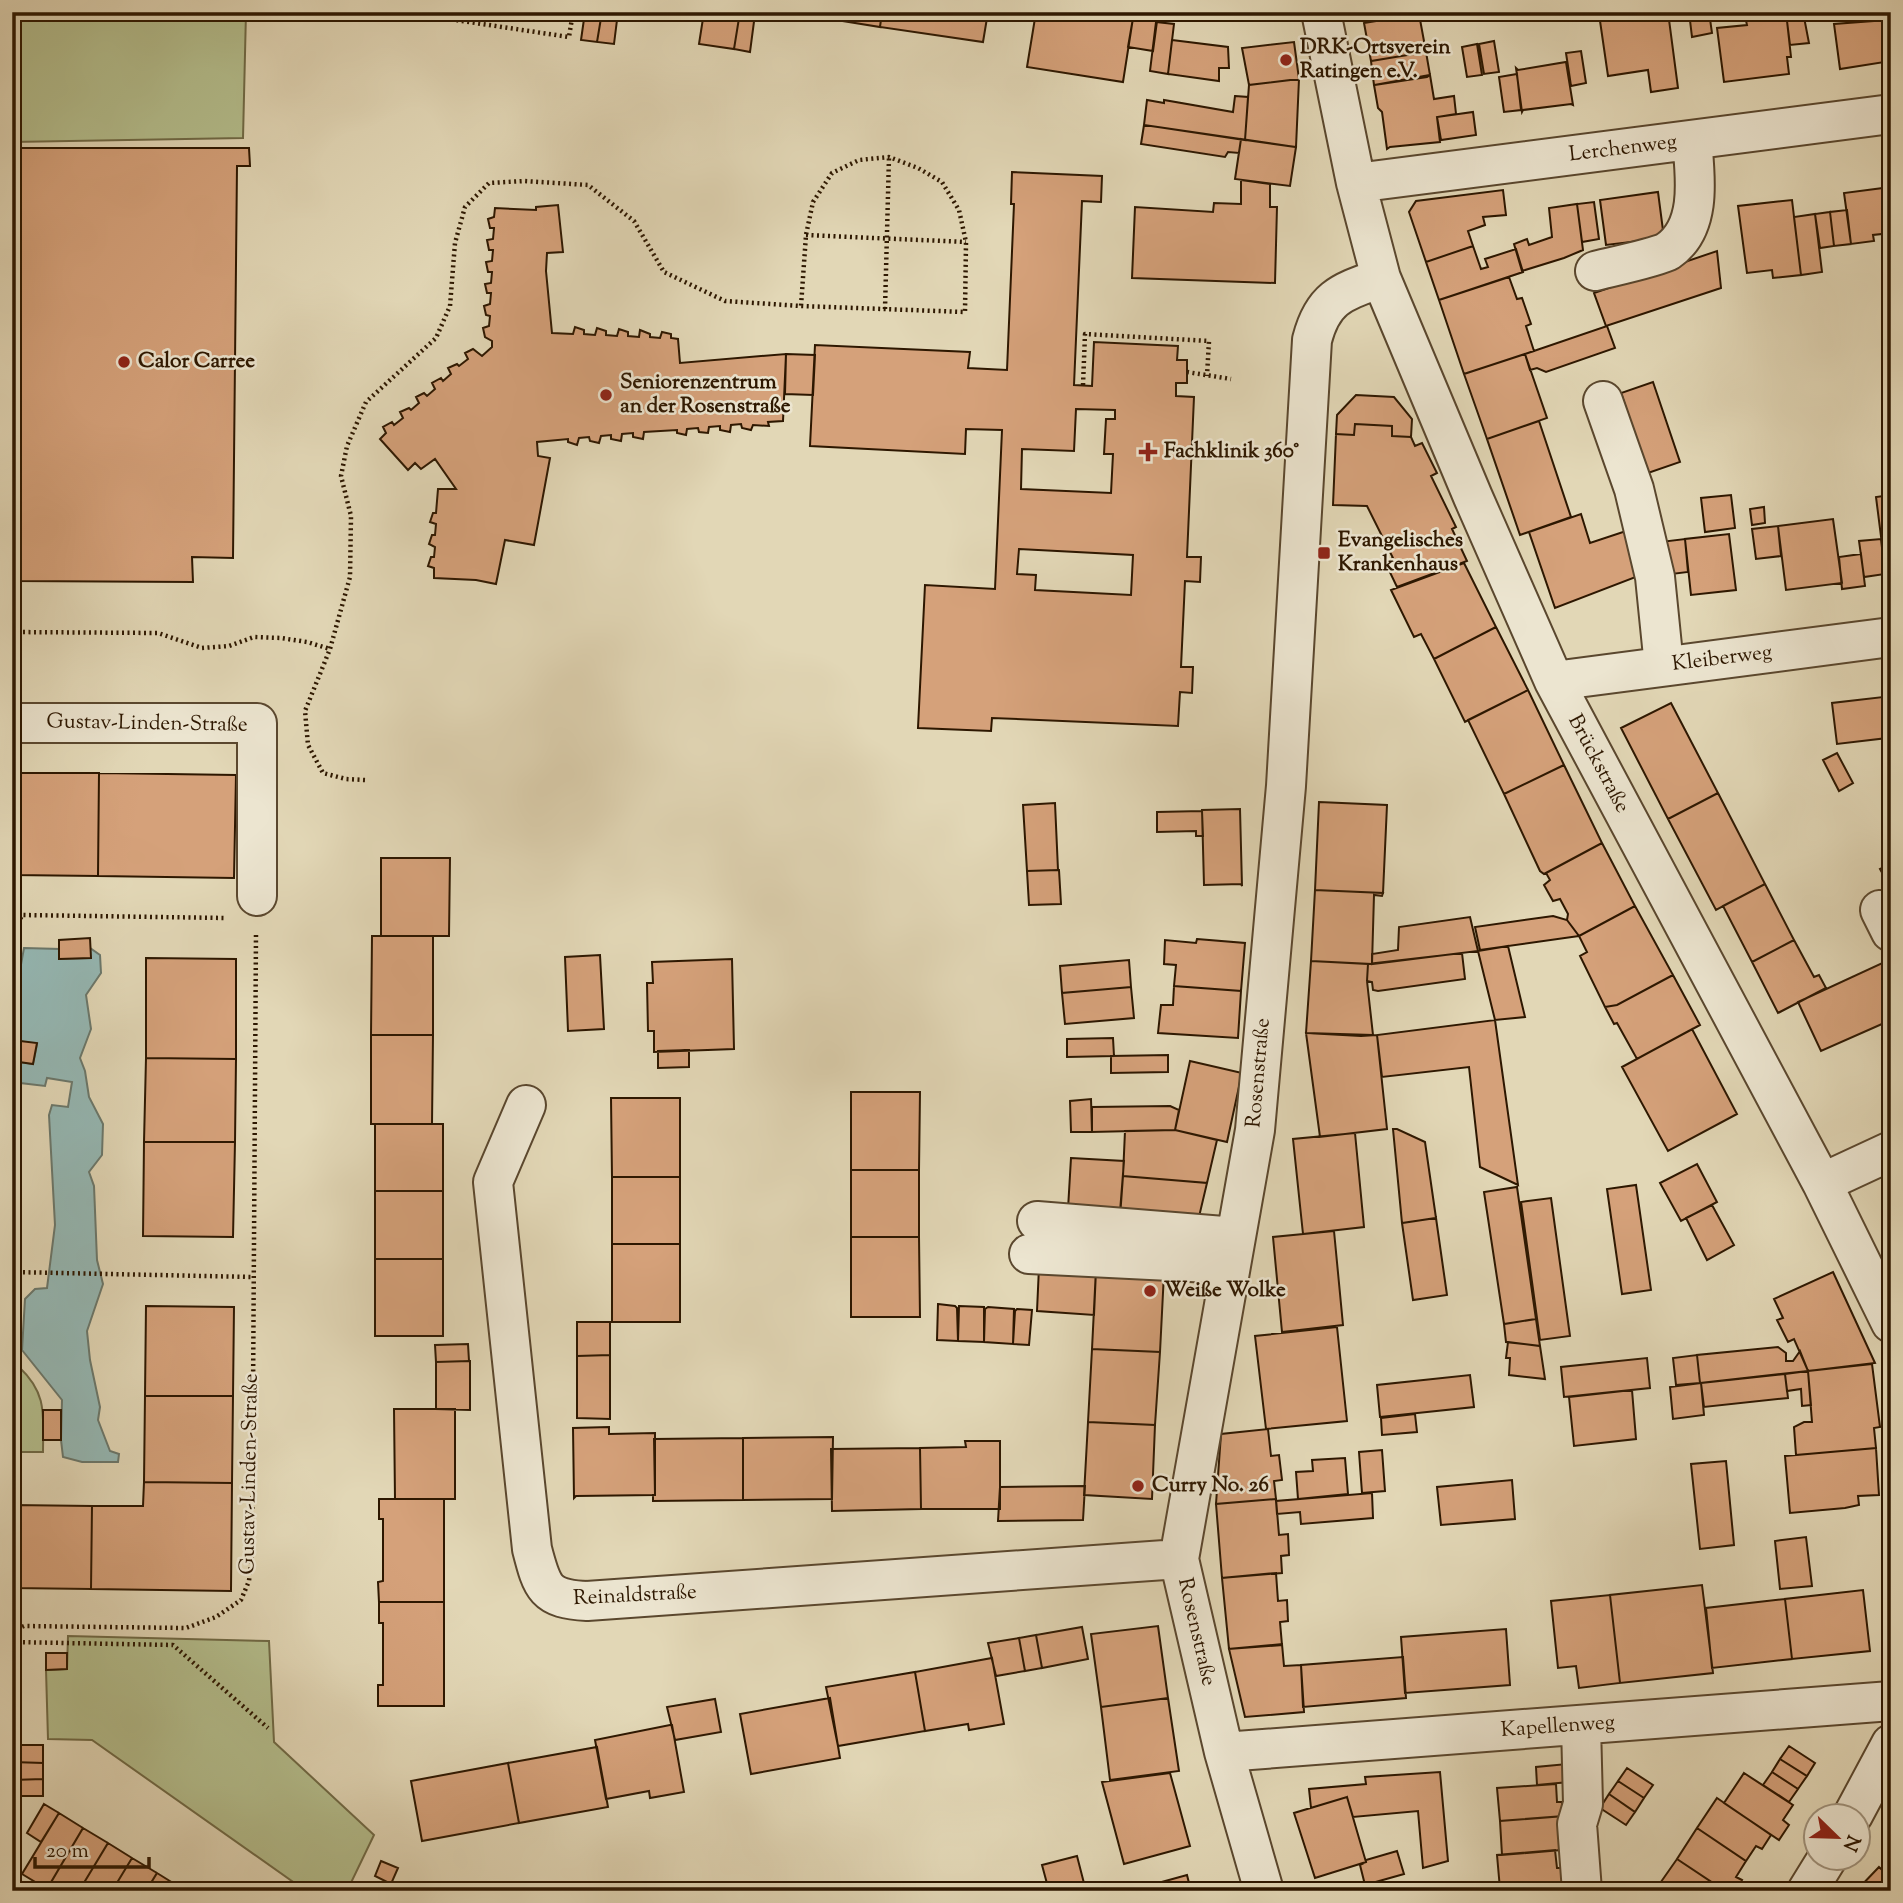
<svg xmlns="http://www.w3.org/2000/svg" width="1903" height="1903" viewBox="0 0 1903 1903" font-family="'Sorts Mill Goudy',serif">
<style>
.green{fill:#b4be8d;stroke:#706a46;stroke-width:2}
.water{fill:#95b8b4;stroke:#6b786c;stroke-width:2}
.building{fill:#d5a17a;stroke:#2d1700;stroke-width:2;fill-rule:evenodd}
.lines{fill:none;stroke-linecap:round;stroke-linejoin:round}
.minor-casing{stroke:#5a472e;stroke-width:42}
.path{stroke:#2d1700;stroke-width:4.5;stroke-dasharray:2 3.5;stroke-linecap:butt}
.minor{stroke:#ece5d0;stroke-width:38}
.poi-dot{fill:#8f2418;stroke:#ece5d0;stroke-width:2.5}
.labels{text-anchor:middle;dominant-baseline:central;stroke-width:5;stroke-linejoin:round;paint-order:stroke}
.poi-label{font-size:21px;font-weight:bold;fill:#2d1700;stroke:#ece5d0;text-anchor:start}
.street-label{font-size:21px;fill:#2d1700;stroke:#ece5d0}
</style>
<rect width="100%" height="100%" fill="#e2d7b6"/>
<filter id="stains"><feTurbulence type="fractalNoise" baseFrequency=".00286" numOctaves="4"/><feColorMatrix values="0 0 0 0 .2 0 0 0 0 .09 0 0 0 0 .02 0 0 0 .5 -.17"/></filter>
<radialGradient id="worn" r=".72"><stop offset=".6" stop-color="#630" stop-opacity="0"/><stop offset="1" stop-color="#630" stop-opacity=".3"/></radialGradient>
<!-- green -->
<path class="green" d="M12,12H246L243,138L12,142Z
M12,1367H19C48,1394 43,1416 43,1452H20V1424H12Z
M68,1636L269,1641L274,1742L374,1835L347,1891H306L92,1740L48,1739L46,1670L67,1669Z"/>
<!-- water -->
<path class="water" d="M24,948L60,949V959L90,958V948L100,955L101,973L86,995L91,1029L80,1058L85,1071L89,1097L103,1124L102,1155L89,1172L94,1186L97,1260L103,1284L87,1331L90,1360L100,1407L98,1420L110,1451L119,1454L118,1462H82L63,1457L61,1440L62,1400L22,1350L25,1299L35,1289L47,1288L55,1225L49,1115L52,1105L68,1107L72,1082L47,1078L45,1086L12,1082V1061L33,1064L37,1044L12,1040V1014Z"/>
<!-- building -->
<path class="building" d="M529,12H568V17Z
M585,12H602L597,42L581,40Z
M602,12H618L614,44L597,42Z
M654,12H704L703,20Z
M704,12H740L734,49L699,44Z
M740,12L755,14L750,52L734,49Z
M787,12H882L880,27Z
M882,12H988L983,42L880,27Z
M1036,12H1097L1133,18L1123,82L1027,67Z
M1611,12H1668L1678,88L1651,92L1648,70L1608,76L1599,14Z
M1689,12H1709L1712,33L1692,37Z
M1786,12L1791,57H1787L1789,74L1724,82L1717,28L1747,25L1745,16Z
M1803,12L1809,43L1790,45L1786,13Z
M1871,12H1891V61L1840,69L1834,24L1873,21Z
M1419,14L1426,52L1371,61L1364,23Z
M1133,18L1157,21L1153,51L1128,47Z
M1156,22L1174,24L1168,74L1150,71Z
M1172,40L1228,47L1229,68H1219V81L1168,74Z
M1494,41L1499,72L1484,74L1479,44Z
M1294,42L1299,79L1249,85L1242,48Z
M1477,44L1482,75L1467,77L1462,47Z
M1581,51L1586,83L1571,86L1566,53Z
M1426,52L1430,75L1427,77L1374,85L1371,61Z
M1566,62L1573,105L1571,104L1523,110L1522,112L1516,68L1518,70Z
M1517,74L1521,110L1504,112L1499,77Z
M1430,75L1434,99L1454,96L1456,114L1437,117L1440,142L1390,147L1387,149L1382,112L1378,108L1374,85Z
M1299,79L1296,147L1245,140L1249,85Z
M1235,96L1248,97L1245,140L1144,125L1147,100L1164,103V100L1233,112Z
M1473,112L1476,135L1441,140L1437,117Z
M1144,125L1241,139L1239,153L1228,152L1225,157L1141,144Z
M1241,139L1296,147L1290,186L1235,179Z
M12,148H249L250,166H237L233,558L192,557L193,582L12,581Z
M1012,172L1102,176L1101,202L1082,201L1074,385L1092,386L1094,342L1178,346L1177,360H1187V383H1176V396L1194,397L1187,557H1201L1200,582L1185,581L1181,667H1193L1192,693L1180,692L1178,726L992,718L991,731L918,728L925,585L995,589L1002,430L966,429L965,454L810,446L815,345L970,352L968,368L1007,370L1014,204H1011ZM1076,409L1115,410V419H1106L1104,454H1113L1111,493L1021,489L1022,449L1074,451ZM1019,549L1133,555L1131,595L1035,590L1036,575L1017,574Z
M1241,180L1270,184V207H1277L1275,283L1132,278L1135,207L1213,212L1214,203L1241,204Z
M1891,187V233L1873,235L1874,241L1851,244L1844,193Z
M1503,190L1506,215L1483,217L1485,225L1468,231L1473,246L1426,262L1409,212L1416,201Z
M1658,192L1664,238L1606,245L1600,200Z
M1792,200L1801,275L1773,278L1772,270L1747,273L1738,206Z
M1594,202L1599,239L1582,242L1577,204Z
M1577,204L1583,250L1564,258L1522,271L1514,244L1527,239L1529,245L1552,237L1549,208Z
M558,205L563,252L547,253L546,271L552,333L573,334L575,327L584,330V334L595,335L597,328L606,331V335L617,336L619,329L628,332V336L639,337L640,330L650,334V337L660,338L662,332L671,334V338L678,339L680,363L786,354L783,421L768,422L769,426L753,425L751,430L742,428L741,424L731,425L730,432L720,430V426L709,427L708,433L699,432L698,428L687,429L686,435L677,433V430L644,432L643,439L633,437V433L622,434L621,441L611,439V435L601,436L599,443L590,441L589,437L579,438L577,445L568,442V439L537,442L538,456L550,458L534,545L505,540L496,584L476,580L434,578V568L428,566L431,557H434L435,547L429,544L432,535H435L436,524L430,522L433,513H436L438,489H456L435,459L421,469L415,463L408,470L380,439L386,433L383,427L392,422L394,425L403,418L400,412L409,408L411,410L419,403L416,397L424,393L427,396L435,389L432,383L441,378L443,381L451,374L448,368L457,364L459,366L468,359L465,353L473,349L482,356L492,347V341L485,337L483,328L489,326L490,316L486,315L484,306L490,304L491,293H487L485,284L491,283L492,272H488L486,262L492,261L493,250H489L487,240L493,239L494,228H490L488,219L494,217L495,208L536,210V207Z
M1847,210L1851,244L1834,246L1830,212Z
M1830,212L1834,246L1820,248L1815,214Z
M1815,214L1822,272L1801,275L1794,217Z
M1473,246L1481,269L1488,267L1485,259L1516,249L1523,272L1439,300L1426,262Z
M1717,251L1721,288L1606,326L1594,293Z
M1509,277L1517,299L1522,298L1531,324L1526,326L1534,351L1464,374L1439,300Z
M1607,326L1615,348L1546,372L1537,368L1530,370L1525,354Z
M786,354L815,355L813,395L785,394Z
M1525,354L1547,418L1487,439L1464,374Z
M1653,382L1680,462L1648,473L1621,393Z
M1356,395L1394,397L1412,419L1411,437L1392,436V426L1355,424L1354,435L1336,434L1337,415Z
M1539,421L1571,517L1520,535L1487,439Z
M1355,424L1392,426V436L1411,437L1415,446L1422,443L1437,473L1431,476L1456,527L1452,529L1467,561L1397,587L1385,562L1393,558L1367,506L1333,505L1336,434L1354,435Z
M1731,495L1735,528L1705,532L1701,498Z
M1891,495V576H1886L1876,497Z
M1764,507L1765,523L1752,525L1750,509Z
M1581,514L1590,543L1626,531L1641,575L1555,608L1529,532Z
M1833,519L1842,583L1786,590L1778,526Z
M1778,526L1781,556L1756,559L1752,529Z
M1729,534L1736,590L1691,595L1685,539Z
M1685,539L1688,572L1664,575L1660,542Z
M1881,539L1885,574L1864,577L1859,541Z
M1861,554L1865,586L1842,589L1839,557Z
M1464,563L1496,627L1434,659L1421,634L1414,637L1391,590Z
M1496,627L1528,690L1465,722L1434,659Z
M1528,690L1564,765L1504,794L1468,720Z
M1883,697L1887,738L1837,744L1832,703Z
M1671,703L1718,793L1668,819L1621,728Z
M1837,753L1853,783L1839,791L1823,760Z
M1564,765L1602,843L1544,874L1540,871L1504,794Z
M12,773H99L98,876L12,875Z
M99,773L236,775L234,878L98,876Z
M1718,793L1765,884L1716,910L1668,819Z
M1319,802L1387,805L1383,893L1315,890Z
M1055,803L1058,870L1027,871L1023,805Z
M1240,809L1242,886L1241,884L1204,885L1202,810Z
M1202,811L1203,836H1196V831L1157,832V812Z
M1602,843L1635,906L1579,936L1567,920L1568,914L1560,899L1553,901L1544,885L1550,880L1546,873Z
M381,858H450L449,936H381Z
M1891,864V889L1880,869Z
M1059,870L1061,904L1029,905L1027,871Z
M1765,884L1794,940L1752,962L1723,906Z
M1315,890L1383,893L1382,896L1374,895L1372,964L1311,961Z
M1635,906L1673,975L1617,1005L1605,1007L1580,956L1587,952L1579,936Z
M1553,916L1567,920L1579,936L1480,950L1475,927Z
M1470,917L1478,951L1372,964V954L1398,950L1399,927Z
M372,936H433V1035H371Z
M90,938L91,958L59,959V940Z
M1197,939L1245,943L1241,991L1174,986L1176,965L1164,964L1165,940L1196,943Z
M1794,940L1814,977L1819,975L1826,988L1778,1013L1752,962Z
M1508,946L1525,1017L1495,1020L1478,951Z
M1462,953L1465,979L1378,991L1373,990L1372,982L1367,981L1368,964Z
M600,955L604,1029L568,1031L565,957Z
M146,958L236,959V1059L146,1058Z
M732,959L734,1049L654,1052V1031H648L647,983H653L652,962Z
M1891,959V1020L1821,1051L1798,1002Z
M1129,960L1131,987L1062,993L1060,966Z
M1311,961L1368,964L1367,981L1373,1035L1306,1033Z
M1673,975L1700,1025L1637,1059L1617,1023L1614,1024L1605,1007L1617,1005Z
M1174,986L1241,991L1238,1038L1158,1033L1161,1005H1173Z
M1131,987L1134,1018L1065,1024L1062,993Z
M1495,1020L1518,1185L1480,1167L1469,1067L1382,1077L1377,1035Z
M1692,1029L1737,1114L1668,1151L1622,1067Z
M1306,1033L1361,1036L1377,1035L1387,1129L1320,1137Z
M371,1035H433L432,1124H371Z
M1113,1038L1114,1056L1067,1057V1039Z
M12,1040L37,1043L33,1064L12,1061Z
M689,1050V1067L658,1068V1051Z
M1168,1055V1072L1111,1073V1056Z
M146,1058L236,1059L235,1142H144Z
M1190,1061L1242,1073L1227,1142L1175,1130Z
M851,1092H920L919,1170H851Z
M611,1098H680V1177H612Z
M1091,1099L1092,1132H1071L1070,1101Z
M1170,1106L1179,1110L1175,1130L1092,1132V1107Z
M375,1124H443V1191H375Z
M1393,1129H1397L1425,1142L1436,1218L1402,1223Z
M1175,1130L1217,1140L1207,1183L1123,1176L1125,1131Z
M1355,1133L1364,1227L1303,1234L1293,1139Z
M144,1142H235L233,1237L143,1236Z
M1071,1158L1124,1161L1120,1212L1068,1209Z
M1697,1164L1717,1202L1681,1221L1660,1183Z
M851,1170H919V1237H851Z
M1123,1176L1207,1183L1198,1221L1120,1217Z
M612,1177H680V1244H612Z
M1636,1185L1651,1290L1622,1294L1607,1189Z
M1517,1187L1536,1319L1504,1324L1484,1192Z
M375,1191H443V1259H375Z
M1551,1198L1570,1336L1540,1340L1521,1202Z
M1712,1205L1734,1245L1707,1260L1686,1218Z
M1436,1218L1447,1295L1413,1300L1402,1223Z
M1334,1231L1343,1325L1282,1332L1273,1237Z
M851,1237H919L920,1317H851Z
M612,1244H680V1322H612Z
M375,1259H443V1336H375Z
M1039,1267L1096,1270L1094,1315L1037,1311Z
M1096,1269L1164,1273L1160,1352L1092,1349Z
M1833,1272L1875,1363L1808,1371L1794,1339L1788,1342L1777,1320L1783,1318L1774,1299Z
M938,1304L955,1306L957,1308L958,1341L937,1340Z
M146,1306L234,1307L233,1396H145Z
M959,1306L984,1307V1342L958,1341Z
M988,1307L1014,1309L1013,1344L984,1342L985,1309Z
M1017,1309L1032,1310L1029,1345L1013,1344L1015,1311Z
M1536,1319L1540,1346L1506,1342L1504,1324Z
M577,1322H610V1355L577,1356Z
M1337,1327L1347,1421L1266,1429L1255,1336Z
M1508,1342L1540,1346L1545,1379L1509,1375L1510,1358H1506Z
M468,1344L469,1361L436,1362L435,1345Z
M1778,1347L1786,1353V1361H1793L1800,1351L1808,1371L1700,1383L1697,1355Z
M1092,1349L1160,1352L1155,1425L1088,1422Z
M610,1355V1419L577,1418V1356Z
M1697,1355L1700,1383L1676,1385L1673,1358Z
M1647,1358L1650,1388L1564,1397L1561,1367Z
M470,1361V1410L436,1409V1362Z
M1872,1364L1880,1427L1874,1428L1876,1448L1796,1455L1794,1427L1804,1422H1812L1808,1371Z
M1808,1371L1811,1405L1802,1406L1801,1389L1787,1391L1785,1374Z
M1785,1374L1788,1398L1704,1407L1701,1383Z
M1470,1375L1474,1407L1380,1417L1377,1385Z
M1701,1383L1704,1415L1673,1419L1670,1387Z
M1632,1390L1636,1439L1574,1446L1569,1397Z
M145,1396H233L232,1483L144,1482Z
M394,1409H455V1499H395Z
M43,1410H61V1440H43Z
M1415,1414L1417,1432L1382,1435L1381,1418Z
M1088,1422L1155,1425L1152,1499L1084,1495Z
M609,1427V1434L655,1433V1495L576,1496L574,1498L573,1428Z
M1268,1429L1271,1456L1279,1455L1282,1480L1274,1481L1276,1499L1216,1504L1221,1434Z
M833,1437L832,1499L743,1500V1438Z
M743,1438V1500L653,1501V1495H655L654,1439Z
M965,1441H1000V1509H921L920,1448L966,1447Z
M920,1448L921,1509L832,1511L831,1449Z
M1876,1448L1879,1495L1858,1496L1859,1505L1845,1508L1790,1513L1785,1456Z
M1382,1450L1385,1491L1362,1493L1359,1452Z
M1345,1458L1348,1494L1298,1499L1296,1472L1313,1471L1312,1460Z
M1726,1461L1734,1545L1700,1549L1691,1464Z
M1512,1480L1515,1519L1441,1525L1437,1487Z
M144,1482L232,1483L231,1591L91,1589L92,1506H143Z
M1085,1486L1083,1520L998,1521L1000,1487Z
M1372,1493L1373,1518L1301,1524L1300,1512L1277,1514L1276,1501Z
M379,1499H444V1602H379L378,1582L383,1581V1519H379Z
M1276,1499L1279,1535L1288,1534L1289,1555L1281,1556L1282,1573L1222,1578L1216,1504Z
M12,1505L92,1506L91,1589L12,1588Z
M1806,1537L1812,1586L1780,1589L1775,1541Z
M1276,1573L1278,1601L1287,1600L1288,1621L1280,1622L1282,1645L1229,1649L1222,1578Z
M1702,1585L1713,1673L1620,1683L1610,1595Z
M1863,1590L1870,1651L1792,1659L1785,1599Z
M1610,1595L1620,1683L1579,1688L1576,1666L1558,1668L1551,1601Z
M1785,1599L1792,1659L1712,1668L1706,1608Z
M379,1602H444V1706H378V1685H383V1623H379Z
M1158,1626L1168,1698L1101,1707L1091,1634Z
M1082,1627L1088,1659L1042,1668L1036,1635Z
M1506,1629L1510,1685L1405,1693L1401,1637Z
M1036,1635L1042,1668L1025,1671L1019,1638Z
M1019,1638L1025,1671L996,1676L988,1643Z
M1282,1644L1284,1666L1301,1665L1304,1712L1245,1717L1229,1649Z
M46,1653H67V1669L46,1670Z
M1403,1657L1406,1698L1303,1707L1301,1665Z
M992,1658L1004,1724L969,1730L968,1724L925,1731L915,1672Z
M915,1672L925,1731L838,1746L826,1687Z
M830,1698L840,1758L751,1774L740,1714Z
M1168,1698L1179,1771L1110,1780L1101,1707Z
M715,1699L721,1732L675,1740L667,1707Z
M670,1725H672L684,1792L650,1798L649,1791L606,1799L595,1740Z
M12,1745H43V1763L12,1762Z
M1789,1746L1815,1763L1807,1776L1780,1759Z
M597,1747L608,1807L519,1823L508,1763Z
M1780,1759L1807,1776L1798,1789L1772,1772Z
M12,1762L43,1763V1779L12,1780Z
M508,1763L519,1823L422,1841L411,1781Z
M1567,1764L1569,1782L1537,1785L1536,1767Z
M1627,1768L1653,1785L1644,1798L1618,1781Z
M1440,1772L1448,1861L1423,1868L1418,1811L1353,1817L1347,1797L1311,1808L1309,1789L1366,1784L1365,1777Z
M1772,1772L1798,1789L1789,1802L1763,1785Z
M1170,1773L1190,1846L1124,1864L1102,1782Z
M1744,1773L1793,1805L1783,1820L1789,1825L1779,1840L1724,1803Z
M43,1779V1796H12V1780Z
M1618,1781L1644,1798L1635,1812L1609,1794Z
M1556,1784L1557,1802H1562L1564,1816L1500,1821L1497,1788Z
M1609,1794L1635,1812L1626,1825L1600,1808Z
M1347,1797L1366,1862L1315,1878L1294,1813Z
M1717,1798L1771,1835L1762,1849L1756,1846L1746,1861L1697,1828Z
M44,1804L59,1813L41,1842L27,1833Z
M59,1813L83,1828L47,1889L22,1874Z
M1564,1816L1561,1850L1502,1855L1500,1821Z
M83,1828L108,1843L79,1891H50L47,1889Z
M1697,1828L1746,1861L1736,1877L1742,1880L1735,1891H1725L1677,1859Z
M108,1843L132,1858L112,1891H79Z
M1555,1850L1557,1868H1563L1564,1883L1500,1889L1497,1855Z
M1397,1851L1404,1874L1365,1885L1360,1865L1366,1862V1860Z
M1077,1856L1086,1891H1049L1042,1865Z
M132,1858L157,1873L146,1891H112Z
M1677,1859L1725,1891L1656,1889Z
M381,1861L398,1868L391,1884L375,1876Z
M1879,1867L1891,1878V1891H1856Z
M157,1873L181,1888L179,1891H146Z
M1187,1875L1191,1891H1160L1158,1883Z
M1564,1883L1565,1891H1500V1889Z"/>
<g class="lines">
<defs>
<path id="minor" d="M1321,12L1356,183L1381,278L1473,497L1554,681L1822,1183L1891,1323
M1356,183L1891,114
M1595,271C1611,267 1658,257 1668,251C1703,227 1695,175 1692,140
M1603,401L1634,489L1655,577L1664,666
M1554,681L1891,637
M12,723H257V896
M1880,910L1891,932
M526,1105L493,1182L532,1549C542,1588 545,1599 587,1601L1179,1559
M1822,1183L1891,1151
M1037,1221L1236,1237
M1029,1254L1231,1264
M1581,1725L1583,1804L1577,1824L1582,1891
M1224,1752L1891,1701
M1853,1815L1891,1744
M1264,1891L1224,1752L1179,1559L1255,1130L1286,786L1312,340C1323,297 1342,292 1381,278
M1807,1891L1828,1857"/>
</defs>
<!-- minor casing -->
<use href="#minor" class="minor-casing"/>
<!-- path -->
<path class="path" d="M402,12L569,37L573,12
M806,235L966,242
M885,309L889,157
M1187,372L1231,379
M1083,385L1085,334L1209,341L1207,376
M12,632L158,633L202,648L229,646L254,637L281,638L307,642L330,649
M365,780L346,779L323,773L308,745L305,711L330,649L350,577L351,516L341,476L347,446L366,402L436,338L450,306L455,243L465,207L489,183L524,181L588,185L634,221L664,272L725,301L801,306L965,312L966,242L959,210L942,182L918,168L889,157L859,160L832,173L813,202L806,235L801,306
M12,939L22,915L226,918
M12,1272L253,1277
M12,1631L24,1626L186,1628L216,1617L241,1600L249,1581L252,1552L256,932
M12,1642L173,1645L268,1728"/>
<!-- minor -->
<use href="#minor" class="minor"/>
</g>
<!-- markers -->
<g class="poi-dot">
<circle cx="1286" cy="60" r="7"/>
<circle cx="124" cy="362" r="7"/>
<circle cx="606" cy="395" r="7"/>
<path d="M1144.5 441.5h7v7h7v7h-7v7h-7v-7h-7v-7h7z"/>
<rect x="1317" y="546" width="14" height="14" rx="3.5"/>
<circle cx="1150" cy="1291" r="7"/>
<circle cx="1138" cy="1486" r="7"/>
</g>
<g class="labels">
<!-- poi labels -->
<g class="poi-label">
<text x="1300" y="48">DRK-Ortsverein<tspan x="1300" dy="24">Ratingen e.V.</tspan></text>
<text x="138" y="362">Calor Carree</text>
<text x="620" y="383">Seniorenzentrum<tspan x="620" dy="24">an der Rosenstraße</tspan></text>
<text x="1164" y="452">Fachklinik 360°</text>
<text x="1338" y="541">Evangelisches<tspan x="1338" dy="24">Krankenhaus</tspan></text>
<text x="1164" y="1291">Weiße Wolke</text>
<text x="1152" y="1486">Curry No. 26</text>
</g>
<!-- street labels -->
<g class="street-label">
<text transform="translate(1623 149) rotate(-7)">Lerchenweg</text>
<text transform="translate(1722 659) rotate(-7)">Kleiberweg</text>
<text transform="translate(147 724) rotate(1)">Gustav-Linden-Straße</text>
<text transform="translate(1598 764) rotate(62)">Brückstraße</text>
<text transform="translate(1259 1073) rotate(-85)">Rosenstraße</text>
<text transform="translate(250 1474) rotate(-89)">Gustav-Linden-Straße</text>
<text transform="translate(635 1596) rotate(-3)">Reinaldstraße</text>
<text transform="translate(1196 1632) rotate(77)">Rosenstraße</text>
<text transform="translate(1558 1727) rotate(-4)">Kapellenweg</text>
</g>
</g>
<!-- margin -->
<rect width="1903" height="1903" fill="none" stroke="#e2d7b6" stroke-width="42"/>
<rect x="14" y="14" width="1875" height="1875" fill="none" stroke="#2d1700" stroke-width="3.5"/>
<rect x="21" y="21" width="1861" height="1861" fill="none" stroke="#2d1700" stroke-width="2"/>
<!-- north arrow -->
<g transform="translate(1837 1837) rotate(113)"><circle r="33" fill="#ece5d0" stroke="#a0937d" stroke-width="2"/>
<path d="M0-5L12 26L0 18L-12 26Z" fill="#8f2418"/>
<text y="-10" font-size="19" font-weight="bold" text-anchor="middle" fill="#2d1700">N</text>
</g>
<!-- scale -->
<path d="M35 1857v10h114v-10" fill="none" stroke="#2d1700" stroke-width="3.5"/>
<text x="46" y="1857" font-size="21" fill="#2d1700" stroke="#ece5d0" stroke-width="5" paint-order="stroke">20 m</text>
<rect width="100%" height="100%" filter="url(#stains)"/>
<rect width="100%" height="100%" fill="url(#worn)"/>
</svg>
